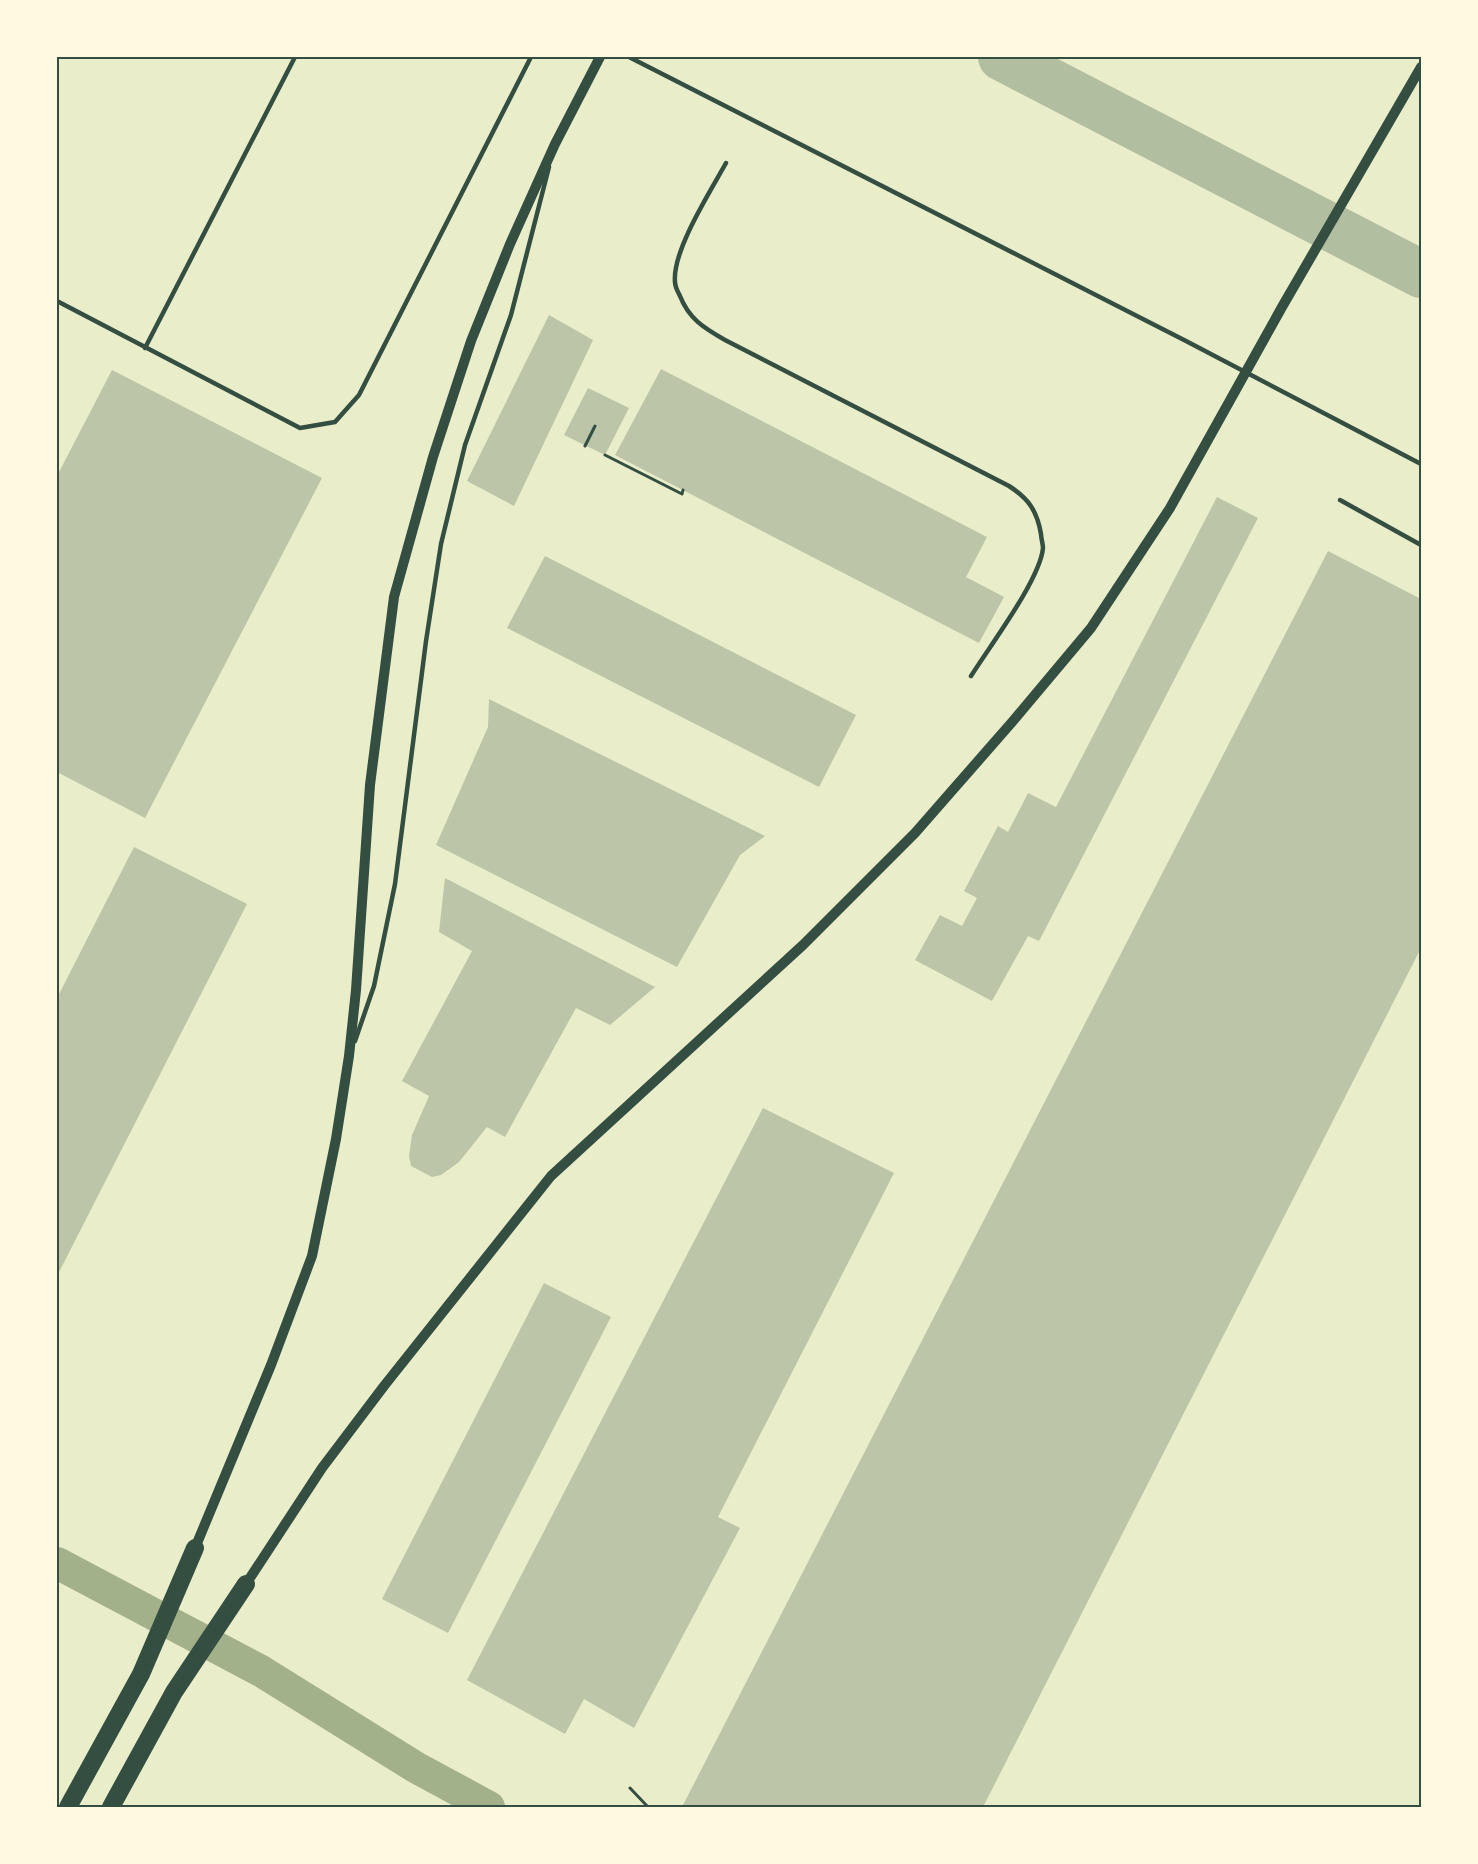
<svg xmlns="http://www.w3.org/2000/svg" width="1478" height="1864" viewBox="0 0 1478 1864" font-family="'Times New Roman',serif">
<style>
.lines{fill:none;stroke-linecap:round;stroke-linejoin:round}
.river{stroke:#a3b18a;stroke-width:32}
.taxiway{stroke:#b2bea0;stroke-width:48}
.building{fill:#bcc5a7}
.path{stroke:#344e41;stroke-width:3}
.service{stroke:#344e41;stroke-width:4.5}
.tertiary{stroke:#344e41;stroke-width:10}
.motorway{stroke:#344e41;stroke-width:18}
.neatline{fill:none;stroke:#344e41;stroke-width:2}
</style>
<rect width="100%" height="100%" fill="#e9edc9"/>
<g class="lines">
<!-- river -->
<path class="river" d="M57,1563L261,1671L417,1768L489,1807"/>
<!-- taxiway -->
<path class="taxiway" d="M1002,57L1421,274"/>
</g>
<!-- building -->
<path class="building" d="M549,315L593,340L514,506L467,481Z
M661,369L987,537L966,577L1004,597L979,643L615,455Z
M112,370L322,478L145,818L57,772V476Z
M588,388L629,408L605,455L564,435Z
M1217,497L1258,518L1039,941L1028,936L992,1001L915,960L940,915L962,926L977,898L964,891L998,826L1008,832L1028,793L1056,807Z
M1328,551L1421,599V948L983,1807H682Z
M545,556L856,715L819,787L507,628Z
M489,699L765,836L740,855L677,967L436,845L488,727Z
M134,847L247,904L57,1276V998Z
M445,878L655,987L610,1025L576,1008L505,1137L487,1127L459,1162L441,1175L432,1177L411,1166L409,1156L412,1135L429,1096L402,1081L472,951L439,932Z
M763,1108L894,1173L718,1517L740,1528L634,1728L584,1699L565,1734L467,1680Z
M544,1283L611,1317L448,1633L382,1599Z"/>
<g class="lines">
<!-- path -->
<path class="path" d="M585,446L595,426
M605,455L682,494L683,490
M630,1788L648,1807"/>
<!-- service -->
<path class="service" d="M629,57L1186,341L1421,464
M726,163C710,192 672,251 675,282C675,287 678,292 680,296C689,319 704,328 725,340L1009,486C1029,499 1037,511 1041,534C1041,538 1043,544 1043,548C1040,580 989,647 971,676
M57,301L300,428L335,422L359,395L531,57
M145,348L295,57
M1340,500L1421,545
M355,1041L374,986L395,884L426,641L441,544L465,445L511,315L549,167"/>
<!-- tertiary -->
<path class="tertiary" d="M195,1548L271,1365L312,1256L336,1139L349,1056L356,990L370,785L394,597L433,457L471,341L510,244L555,144L600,57
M246,1584L322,1468L384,1386L551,1176L803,945L915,833L1013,721L1091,628L1170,508L1282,307L1421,67"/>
<!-- motorway -->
<path class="motorway" d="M68,1807L141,1674L195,1548
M111,1807L174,1692L246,1584"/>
</g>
<!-- border -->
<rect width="1478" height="1864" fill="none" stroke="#fefae0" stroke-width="117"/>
<rect x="58" y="58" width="1362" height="1748" class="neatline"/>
</svg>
